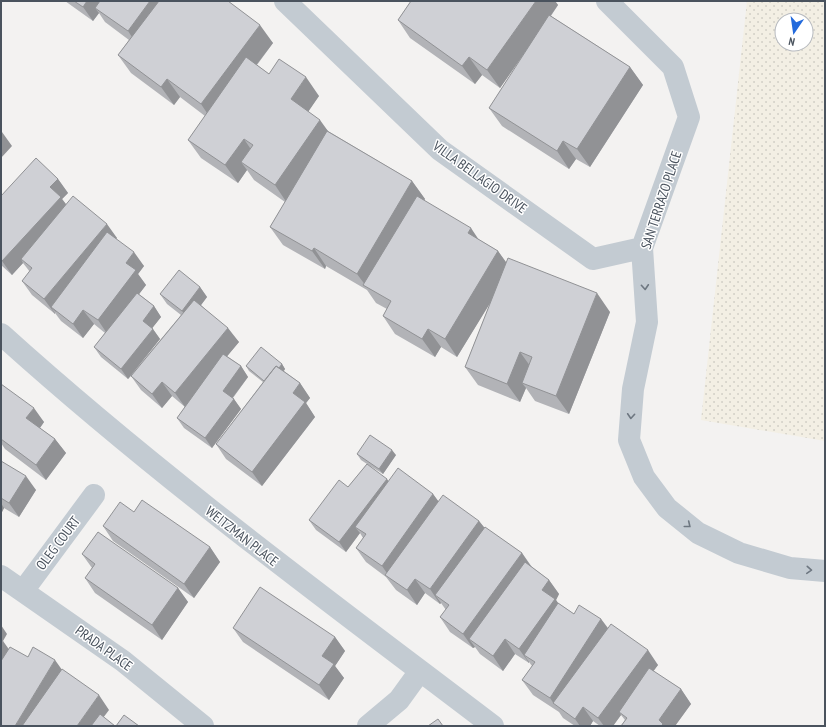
<svg xmlns="http://www.w3.org/2000/svg" width="826" height="727" viewBox="0 0 826 727" font-family="'PT Sans Narrow',sans-serif">
<style>
.sand{fill:url(#sand-dots);fill-rule:evenodd}
.lines{fill:none;stroke-linecap:round;stroke-linejoin:round}
.minor{stroke:#c3cbd2;stroke-width:22}
.wall{fill:#b2b3b7}
.shaded-wall{fill:#919295}
.building{fill:#cfd0d5;stroke:#919295}
.oneway{stroke:#6e7781}
.labels{text-anchor:middle;dominant-baseline:central;stroke-width:3;stroke-linejoin:round;paint-order:stroke}
.street-label{font-size:14px;fill:#4a535e;stroke:#fff}
</style>
<defs>
<pattern id="sand-dots" width="8" height="8" patternUnits="userSpaceOnUse"><rect width="8" height="8" fill="#f3efe4"/><path d="M2 2h.1M6 6h.1" fill="none" stroke="#d2cfc6" stroke-width="1.8" stroke-linecap="round"/></pattern>
</defs>
<rect width="100%" height="100%" fill="#f3f2f1"/>
<!-- sand -->
<path class="sand" d="M747,1H825V441L701,420ZM782,20H806V44H782Z"/>
<g class="lines">
<!-- minor -->
<path class="minor" d="M285,1L440,150L593,259L642,248
M607,1L673,67L689,117L642,248L647,322L633,389L629,440L644,477L667,508L698,533L739,553L790,568L825,571
M1,334C157,475 326,599 493,726
M1,576L123,661L203,726
M23,591L94,495
M368,726L399,700L420,671"/>
</g>
<!-- wall -->
<path class="wall" d="M65,1H228L273,43L257,65L269,74L319,96L308,111L328,131L412,181L425,199L424,200L478,239L498,251L506,263L610,312L569,414L535,401L526,388L520,402L478,385L465,367L491,301L457,357L441,347L435,357L395,334L383,316L387,309L376,303L367,290L326,266L325,269L283,245L270,227L285,202L254,180L247,170L238,183L201,158L188,140L205,116L180,97L174,105L131,73L118,55L129,40L105,22L99,13L93,21Z
M411,1H555L558,5L551,16L630,67L643,85L590,167L576,159L569,169L502,126L489,108L529,47L500,88L482,75L475,84L410,38L398,20Z
M58,179L68,193L62,199L66,204L117,238L116,239L144,266L138,274L146,285L139,294L154,306L161,317L152,328L160,339L131,375L181,315L167,304L160,294L200,287L207,297L201,305L239,342L227,356L241,366L248,377L233,398L241,409L212,448L184,428L177,418L185,407L172,396L162,408L141,390L131,376L128,379L101,357L94,347L105,333L94,324L83,338L61,321L55,313V314L32,295L22,281L30,272L23,263L12,275L1,265V196Z
M282,364L285,369L284,371L300,383L310,398L306,403L315,417L262,486L226,459L216,444L263,382L249,371L246,366Z
M1,384L44,422L40,428L55,439L66,453L46,480L5,449L1,443Z
M357,454L396,455L383,474L367,464L388,481L433,494L438,501L479,521L484,527L522,553L532,567L549,580L559,594L556,600L558,603L574,614L601,619L608,628L658,665L653,671L681,689L691,704L675,726H621L625,720L621,715L613,726H600L593,721L590,726H575L563,718L559,712L533,695L522,680L532,666L529,662V663L515,654L503,671L480,654L475,647L473,648L450,632L440,617L446,610L441,603L440,604L425,593L417,605L396,590L386,577L366,562L356,548L363,538L360,533L346,552L316,530L309,520L348,487L367,464L361,460Z
M1,461L36,490L19,517L4,508L1,514Z
M134,512L210,547L220,562L194,598L113,541L103,526Z
M82,554L178,588L188,602L162,640L95,593L85,578L92,568Z
M233,628L335,637L345,651L335,666L344,678L329,700L243,642Z"/>
<!-- shaded-wall -->
<path class="shaded-wall" d="M87,1H107L95,8L99,13L93,21L83,7Z
M150,1H171L138,46L128,31Z
M536,1H555L558,5L500,88L487,70Z
M260,25L273,43L213,122L201,104Z
M469,57L482,75L475,84L462,66Z
M630,67L643,85L590,167L577,149Z
M306,77L319,96L304,118L291,99Z
M167,79L180,97L174,105L161,87Z
M320,120L333,138L287,203L275,185Z
M1,132H2L12,146L1,158Z
M244,139L256,157L241,162L247,170L238,183L225,165Z
M563,141L576,159L569,169L557,151Z
M58,179L68,193L62,199L71,211L21,259L23,263L12,275L2,261L50,187Z
M412,181L425,199L371,290L366,286L357,274Z
M107,224L117,238L56,312L51,307L55,313V314L44,299Z
M471,228L483,246L468,233Z
M314,248L326,266L325,269L312,251Z
M498,251L511,269L457,357L445,339Z
M134,252L144,266L138,274L146,285L108,335L98,320L126,263Z
M200,287L207,297L189,321L182,311Z
M597,293L610,312L569,414L556,396Z
M154,306L161,317L150,331L143,321Z
M83,310L94,324L83,338L73,324Z
M228,328L239,342L185,407L175,393Z
M153,329L160,339L128,379L121,369Z
M428,329L441,347L435,357L422,339Z
M520,352L533,370L522,383L526,388L520,402L507,384Z
M282,364L285,369L270,388L266,383Z
M241,366L248,377L230,401L223,391Z
M162,382L172,396L162,408L152,394Z
M300,383L310,398L306,403L315,417L262,486L252,472L293,393Z
M234,399L241,409L212,448L205,438Z
M34,408L44,422L37,432L26,418Z
M55,439L66,453L46,480L36,465Z
M392,450L396,455L383,474L379,469Z
M26,476L36,490L19,517L9,503Z
M387,479L394,489L355,527L360,533L346,552L339,542Z
M433,494L444,509L391,579L382,566Z
M1,503L4,508L1,514Z
M479,521L490,535L435,595L441,603L440,604L430,589Z
M210,547L220,562L194,598L184,584Z
M522,553L532,568L469,639L475,647L473,648L463,634Z
M415,579L425,593L417,605L407,590Z
M549,580L559,594L556,600L565,613L524,655L529,662V663L519,649L542,590Z
M178,588L188,602L162,640L152,625Z
M601,619L612,634L554,704L550,698Z
M1,625L7,634L3,641L13,655L1,674Z
M335,637L345,651L335,666L344,678L329,700L319,685L322,656Z
M505,639L515,654L503,671L493,656Z
M648,650L658,665L622,714L619,712L621,715L613,726H604L598,718Z
M55,660L65,674L34,726H15Z
M681,689L691,704L675,726H661L659,720Z
M99,695L109,710L97,726H77Z
M583,707L593,721L590,726H580L575,719Z"/>
<!-- building -->
<path class="building" d="M74,1H87L83,7Z
M100,1H150L128,31L95,8Z
M159,1H228L260,25L201,104L167,79L161,87L118,55Z
M411,1H536L487,70L469,57L462,66L398,20Z
M549,15L630,67L577,149L563,141L557,151L489,108Z
M246,57L269,74L279,59L306,77L291,99L320,120L275,185L241,162L253,145L244,139L225,165L188,140Z
M327,131L412,181L357,274L314,248L312,251L270,227Z
M36,158L58,179L50,187L61,197L2,261L1,260V196Z
M73,196L107,224L44,299L22,281L32,268L21,259Z
M417,196L471,228L468,233L498,251L445,339L428,329L422,339L383,316L391,301L363,285Z
M107,232L134,252L126,263L136,270L98,320L83,310L73,324L51,307Z
M508,258L597,293L556,396L522,383L532,357L520,352L507,384L465,367Z
M179,270L200,287L182,311L160,294Z
M137,293L154,306L143,321L153,329L121,369L94,347Z
M194,300L228,328L175,393L162,382L152,394L131,376Z
M261,347L282,364L279,368L276,366L264,381L246,366Z
M223,354L241,366L223,391L234,399L205,438L177,418Z
M276,366L300,383L293,393L305,402L252,472L216,444Z
M1,384L34,408L26,418L55,439L36,465L1,439Z
M370,435L392,450L379,469L357,454Z
M1,461L26,476L9,503L1,498Z
M367,464L387,479L339,542L309,520L339,480L348,487Z
M398,468L433,494L382,566L356,548L366,534L355,527Z
M443,495L479,521L430,589L415,579L407,590L385,575Z
M142,500L210,547L184,584L103,526L120,502L134,512Z
M485,527L522,553L463,634L440,617L449,605L435,595Z
M98,532L178,588L152,625L85,578L95,564L82,554Z
M525,562L549,580L542,590L555,599L519,649L505,639L493,656L469,639Z
M260,587L335,637L322,656L334,664L319,685L233,628Z
M558,603L574,614L579,605L601,619L550,698L522,680L535,662L524,655Z
M611,624L648,650L598,718L583,707L575,719L553,703Z
M1,639L3,641L1,644Z
M10,647L28,657L33,647L55,660L15,726H1V661Z
M649,668L681,689L659,720L663,724L661,726H621L627,718L619,712Z
M62,669L99,695L77,726H22Z
M100,714L115,726H91Z
M124,715L139,726H116Z
M438,719L443,726H428Z"/>
<!-- one-way arrows -->
<defs><path id="oneway-chevron" d="M-2-3.5L2.5 0L-2 3.5" fill="none" stroke-width="1.6" stroke-linecap="round" stroke-linejoin="round"/></defs>
<g class="oneway">
<use href="#oneway-chevron" transform="translate(645 287) rotate(86)"/>
<use href="#oneway-chevron" transform="translate(631 416) rotate(94)"/>
<use href="#oneway-chevron" transform="translate(688 525) rotate(39)"/>
<use href="#oneway-chevron" transform="translate(809 570) rotate(4)"/>
</g>
<g class="labels">
<!-- street labels -->
<g class="street-label">
<text transform="translate(480 177) rotate(36)">VILLA BELLAGIO DRIVE</text>
<text transform="translate(661 200) rotate(-72)">SAN TERRAZO PLACE</text>
<text transform="translate(242 536) rotate(38)">WEITZMAN PLACE</text>
<text transform="translate(58 543) rotate(-53)">OLEG COURT</text>
<text transform="translate(104 648) rotate(36)">PRADA PLACE</text>
</g>
</g>
<!-- border -->
<rect width="826" height="727" fill="none" stroke="#4a535e" stroke-width="4"/>
<!-- north arrow -->
<g transform="translate(794 32) rotate(193)"><circle r="19" fill="#ffffff" stroke="#b7babf"/>
<path d="M0-3L7 15L0 10L-7 15Z" fill="#236adc"/>
<text y="-6" font-size="11" font-weight="bold" text-anchor="middle" fill="#4a535e">N</text>
</g>
</svg>
